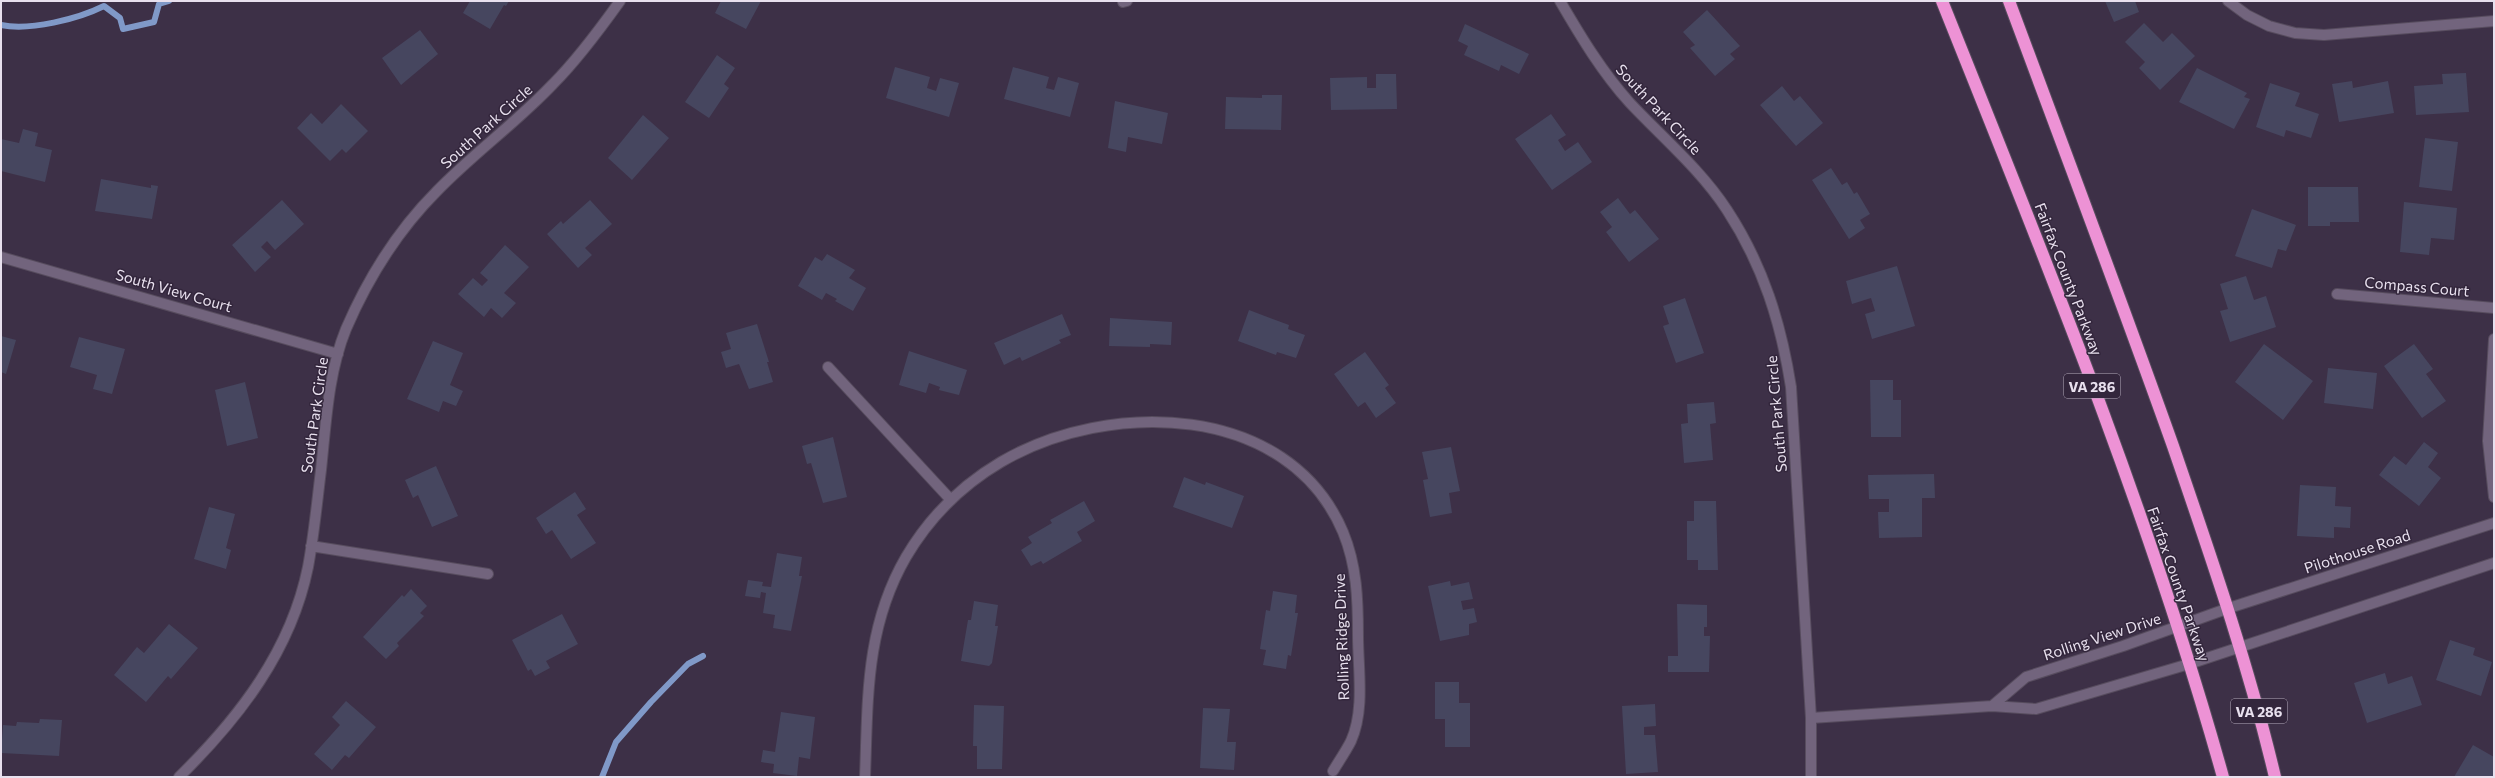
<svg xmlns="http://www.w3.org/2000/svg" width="2495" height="778" viewBox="0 0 2495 778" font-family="Commissioner,sans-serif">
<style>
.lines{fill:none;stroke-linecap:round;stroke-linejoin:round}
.stream{stroke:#8099c8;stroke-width:6}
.building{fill:#46465f}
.street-casing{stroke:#574c5e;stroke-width:12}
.highway-casing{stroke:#574c5e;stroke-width:14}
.street{stroke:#72647d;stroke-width:10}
.highway{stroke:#ed92d5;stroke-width:12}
.labels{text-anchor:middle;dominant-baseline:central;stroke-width:3;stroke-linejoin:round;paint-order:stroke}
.shield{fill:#33263c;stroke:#b2a8b9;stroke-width:1}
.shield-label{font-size:14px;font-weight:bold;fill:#e8e0ee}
.street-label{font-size:15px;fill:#e8e0ee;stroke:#33263c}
</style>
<rect width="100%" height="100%" fill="#3d3047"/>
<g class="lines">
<!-- stream -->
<path class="stream" d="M1,25C30,31 78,19 104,6L120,18L123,29L154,22L159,4L169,1
M602,777L616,742L651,702L688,664L703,656"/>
</g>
<!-- building -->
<path class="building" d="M470,1H509L506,6L504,5L490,29L463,13Z
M721,1H761L746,29L715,13Z
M2105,1H2135L2139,12L2114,22Z
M1707,10L1740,46L1730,54L1735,59L1715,76L1690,48L1695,45L1683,32Z
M2144,23L2163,42L2172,33L2195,56L2160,90L2139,68L2145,62L2125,42Z
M1465,24L1529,54L1519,74L1501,65L1499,71L1464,55L1468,46L1458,41Z
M420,30L438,54L401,85L382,58Z
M717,55L735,68L724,84L729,88L709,118L685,102Z
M895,67L930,77L927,88L936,91L940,78L959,83L949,117L886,98Z
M1013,67L1049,77L1046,88L1054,90L1058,77L1079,83L1070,117L1004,99Z
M2197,68L2247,93L2244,97L2250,99L2234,129L2179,102Z
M2466,73L2469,112L2416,115L2414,86L2443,84L2442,74Z
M1376,74H1396L1397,109L1331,110L1330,78L1367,77V88H1376Z
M2352,81L2353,88L2388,81L2394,113L2339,122L2332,84Z
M2270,83L2300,93L2295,106L2319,114L2311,138L2286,130L2284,137L2256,127Z
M1782,86L1794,101L1800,96L1823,123L1796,146L1760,105Z
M1262,95H1282L1281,130L1225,129L1226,97L1262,98Z
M1115,101L1168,113L1162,144L1128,137L1126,152L1108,148Z
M341,104L368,131L346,153L342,149L330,161L297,128L311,113L322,124Z
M1551,114L1566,135L1558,140L1565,151L1578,142L1592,162L1552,190L1515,139Z
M643,115L669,138L632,180L608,158Z
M23,129L38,133L35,146L52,150L45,182L1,171V139L19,143Z
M2425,138L2458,142L2452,191L2419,187Z
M1831,168L1842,185L1847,182L1854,194L1857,192L1870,214L1860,220L1865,228L1849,239L1812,180Z
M101,179L151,188V185L158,186L152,219L95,211Z
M2308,187H2358L2359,222H2330V226H2308Z
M1618,198L1630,214L1635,210L1659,239L1629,262L1606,232L1612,227L1600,212Z
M282,200L304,224L275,250L267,241L261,247L271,257L255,272L232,245Z
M590,200L612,224L585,248L592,255L578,268L547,234L561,221L563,224Z
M2404,202L2457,208L2454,240L2431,238L2429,255L2400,252Z
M2252,209L2296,225L2286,251L2278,249L2272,268L2235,256Z
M505,245L529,267L504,293L516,303L502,318L491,308L484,317L458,294L473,278L482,286L488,280L480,273Z
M827,254L855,270L849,278L866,288L853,311L835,301L837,299L826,293L822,300L798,286L815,257L822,261Z
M1897,266L1915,326L1872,339L1865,314L1875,311L1871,298L1852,304L1846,281Z
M2246,276L2254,300L2266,296L2276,327L2230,342L2220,311L2228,309L2220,284Z
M1685,298L1704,353L1676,363L1663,326L1669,324L1663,306Z
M1249,310L1289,325L1288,329L1305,335L1296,358L1277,352L1276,355L1238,341Z
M1062,314L1071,335L1059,340L1061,343L1022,361L1020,357L1004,365L994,343Z
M1110,318L1172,322L1171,345L1150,344V347L1109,346Z
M757,324L769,362H767L773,382L749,389L739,364L726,368L721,352L731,349L726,333Z
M1,336L16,340L6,374L1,372Z
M79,337L125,349L112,394L93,389L97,375L70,367Z
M433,341L463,353L450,385L463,391L456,406L443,401L439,412L407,399Z
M2264,344L2313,381L2283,420L2235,382Z
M2414,344L2433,369L2426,374L2446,401L2422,418L2384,366Z
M909,351L967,370L959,395L939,390L940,387L929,383L926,393L899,385Z
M1365,352L1389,385L1385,388L1396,403L1376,418L1365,402L1358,407L1334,374Z
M2328,368L2377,373L2373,409L2324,403Z
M1870,380H1893V400H1901V437H1871Z
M245,382L258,438L227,446L215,390Z
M1714,402L1716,423L1710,424L1713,460L1684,463L1681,424L1688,423L1687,404Z
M833,437L847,497L823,503L811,463L807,464L802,446Z
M2424,442L2438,453L2428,467L2441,478L2419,506L2379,475L2394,456L2406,465Z
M1451,447L1460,491L1449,493L1452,513L1430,517L1423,480L1428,479L1422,452Z
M436,466L458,516L432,527L418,495L413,498L405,480Z
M1934,474L1935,498H1922V537L1879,538L1878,512H1889V499H1869L1868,475Z
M1184,477L1205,485L1206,482L1244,496L1232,528L1173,507Z
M2300,485L2336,487L2335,506L2351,507L2350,528L2334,527V538L2297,536Z
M575,492L586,509L577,515L596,543L571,559L552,530L546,534L536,518Z
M1084,501L1095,521L1077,532L1082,541L1043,564L1041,561L1031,566L1021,550L1032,543L1028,537L1052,523L1050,520Z
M1694,501H1716L1718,570H1698V560H1687V521H1694Z
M209,507L235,514L226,548L231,550L226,569L194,559Z
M777,553L802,557L799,576H802L791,631L773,628L775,615L763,613L766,593L761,592L760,598L745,596L748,580L763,582L762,586L771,587Z
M1450,581L1451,586L1469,582L1473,599L1461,601L1463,610L1474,608L1477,622L1469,624V635L1440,641L1428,586Z
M411,589L427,606L420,613L424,616L397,643L399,646L386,659L363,637L402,595L404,597Z
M1273,591L1297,595L1295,613H1298L1291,656L1288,655L1286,669L1263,665L1266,650L1260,649L1266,610L1270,611Z
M974,601L998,605L995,626H998L992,663L989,666L961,661L968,620H971Z
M1677,604L1707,605V627H1704V636H1710L1709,672H1668V656H1678Z
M562,614L578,644L546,661L550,668L535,676L531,669L528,671L512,640Z
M169,624L198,648L171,679L168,676L146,702L114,675L137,647L144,653Z
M2450,640L2475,648L2473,655L2492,662L2481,696L2436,680Z
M2385,673L2388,684L2412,676L2422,705L2367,723L2354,683Z
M1435,682H1459V703H1470V747H1445V719H1435Z
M346,701L376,727L349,758L345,755L332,770L314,754L340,725L332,717Z
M1655,704L1656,726L1644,727V735H1655L1658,772L1626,774L1622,706Z
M974,705L1004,706L1002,769H977V746H973Z
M1203,708L1230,709L1227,742H1236L1234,770L1200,768Z
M781,712L815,717L810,759L799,757L797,776L773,773L774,764L761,762L763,750L775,752Z
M40,719L62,720L59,756L1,753L3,725L16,726L17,722L39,723Z
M2473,745L2494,757V777H2454Z"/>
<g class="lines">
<defs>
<path id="street" d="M1560,1C1581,37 1602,72 1630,103C1663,138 1701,170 1727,210C1763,265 1781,323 1791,387L1811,718V777
M2228,1L2247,15L2269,26L2295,33L2324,35L2494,21
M1123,2L1127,1
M1,257L338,354
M2337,294L2494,308
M2494,339L2488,441L2494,497
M828,367L951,500
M311,546L488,574
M1992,706L2026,677L2123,646L2229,608L2494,523
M1811,718L1992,706L2036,709L2189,664L2494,563
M179,777C239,718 291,651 308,567C314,535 317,502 321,470C326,424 328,373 346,329C368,278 398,230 437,191C474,153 517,122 553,84C578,59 600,29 620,1
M865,777C868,699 865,628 906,557C929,518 962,485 1001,462C1108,399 1288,402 1343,532C1357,566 1358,600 1358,636C1358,669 1365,710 1351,741C1346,751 1339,761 1333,771"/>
<path id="highway" d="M1942,1C2044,256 2149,512 2223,777
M2009,1C2064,149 2120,297 2173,446C2211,557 2248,663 2275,777"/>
</defs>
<!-- street casing -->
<use href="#street" class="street-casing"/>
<!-- highway casing -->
<use href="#highway" class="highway-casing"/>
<!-- street -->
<use href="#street" class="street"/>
<!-- highway -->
<use href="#highway" class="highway"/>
</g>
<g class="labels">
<!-- shield labels -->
<g class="shield">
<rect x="2064" y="374" width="56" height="24" rx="3"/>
<rect x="2231" y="699" width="56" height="24" rx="3"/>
</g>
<g class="shield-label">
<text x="2092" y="386">VA 286</text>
<text x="2259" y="711">VA 286</text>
</g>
<!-- street labels -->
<g class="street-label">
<text transform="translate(1659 109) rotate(47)">South Park Circle</text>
<text transform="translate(486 126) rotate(-42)">South Park Circle</text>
<text transform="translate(2069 279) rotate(69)">Fairfax County Parkway</text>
<text transform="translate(2417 286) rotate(5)">Compass Court</text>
<text transform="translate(174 290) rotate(16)">South View Court</text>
<text transform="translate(1776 414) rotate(-95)">South Park Circle</text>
<text transform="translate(314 415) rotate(-82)">South Park Circle</text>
<text transform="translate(2357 551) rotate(-18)">Pilothouse Road</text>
<text transform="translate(2179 584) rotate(71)">Fairfax County Parkway</text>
<text transform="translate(2102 636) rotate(-18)">Rolling View Drive</text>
<text transform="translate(1341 637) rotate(-92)">Rolling Ridge Drive</text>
</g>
</g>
<!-- border -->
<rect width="2495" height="778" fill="none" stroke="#e8e0ee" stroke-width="4"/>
</svg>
